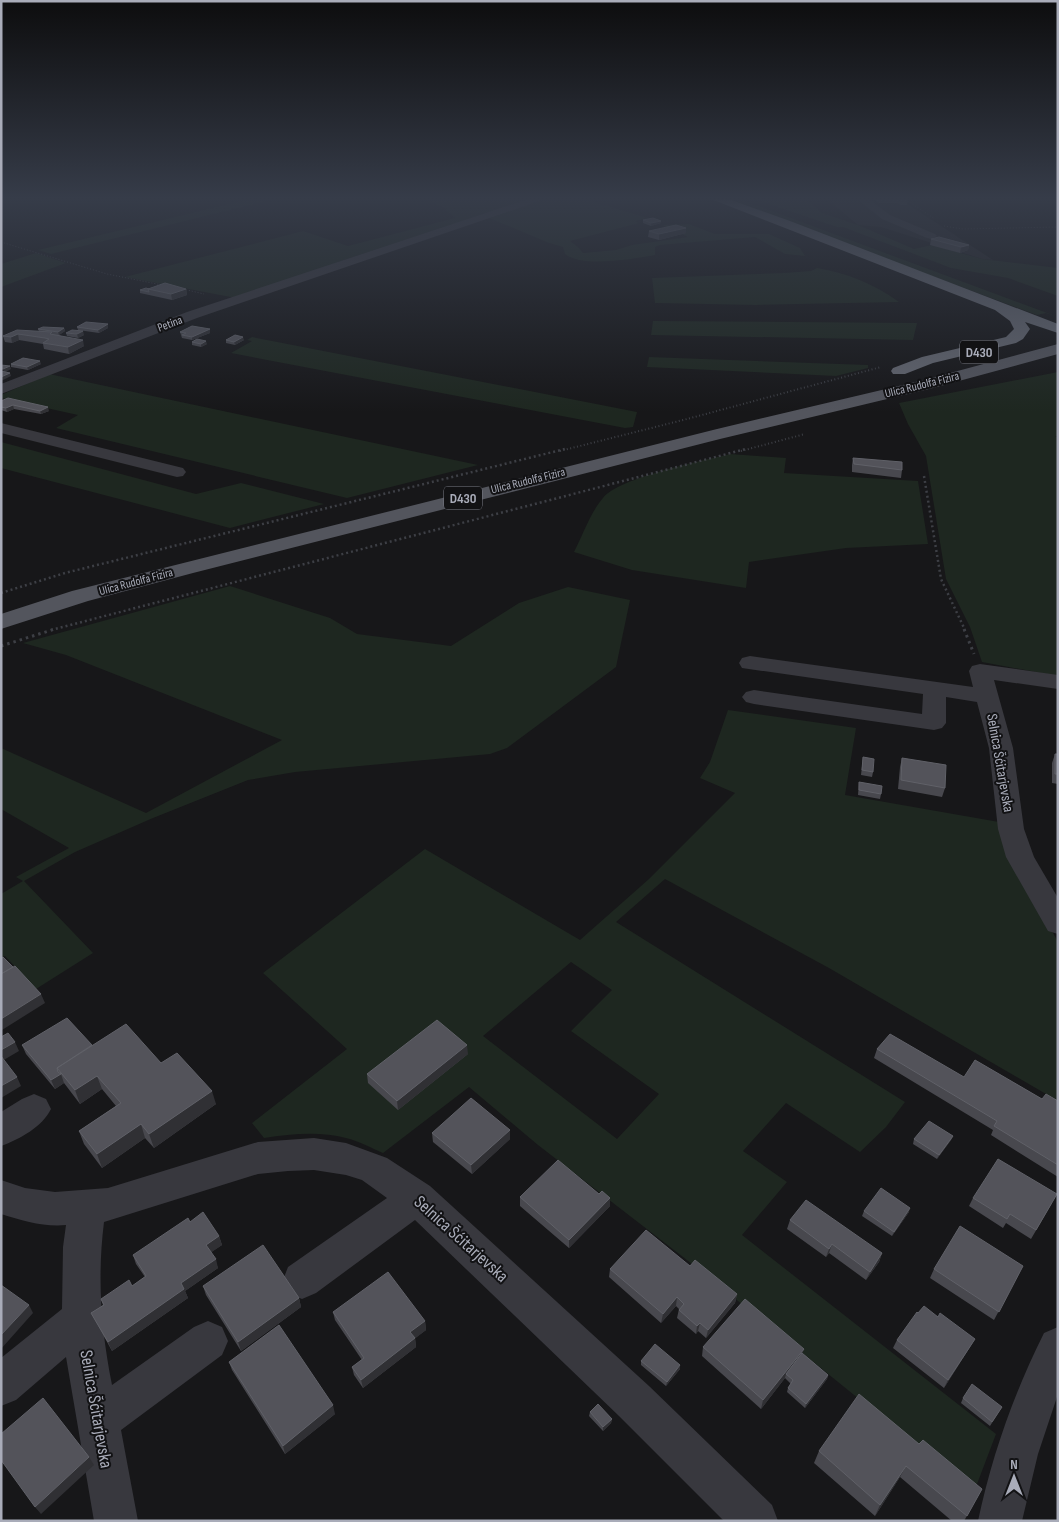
<svg xmlns="http://www.w3.org/2000/svg" width="1059" height="1522" viewBox="0 0 1059 1522" font-family="'Sofia Sans Condensed',sans-serif">
<style>
.built{fill:#232326}
.green{fill:#1e2720;fill-rule:evenodd}
.lines{fill:none;stroke-linecap:round;stroke-linejoin:round}
.path-far3{stroke:#3d3f45;stroke-width:1;stroke-dasharray:1 2;stroke-linecap:butt}
.path-far2{stroke:#3d3f45;stroke-width:2;stroke-dasharray:1 2.5;stroke-linecap:butt}
.path-far1{stroke:#3d3f45;stroke-width:2.5;stroke-dasharray:2 3;stroke-linecap:butt}
.path{stroke:#3d3f45;stroke-width:3;stroke-dasharray:2.5 4;stroke-linecap:butt}
.minor{fill:#38383e;fill-rule:evenodd}
.major{fill:#53555d;fill-rule:evenodd}
.highway{fill:#63666f;fill-rule:evenodd}
.wall{fill:#48484e}
.shaded-wall{fill:#303034}
.building{fill:#53535a;stroke:#606168}
.labels{text-anchor:middle;dominant-baseline:central;stroke-width:4;stroke-linejoin:round;paint-order:stroke}
.far-street-label{font-size:12px;fill:#a9acb9;stroke:#121214}
.shield{fill:#121214;stroke:#7c7e88;stroke-width:1}
.shield-label{font-size:14px;font-weight:bold;fill:#a9acb9}
.street-label{font-size:15px;fill:#a9acb9;stroke:#121214}
.near-street-label{font-size:18px;fill:#a9acb9;stroke:#121214}
</style>
<rect width="100%" height="100%" fill="#171719"/>
<!-- built -->
<path class="built" d="M827,199H900L993,260L982,259L881,227L858,225Z"/>
<!-- green -->
<path class="green" d="M250,199H274L51,254L38,250Z
M424,199H531L522,206L548,199H584L648,218L635,221L639,223L570,241L578,247L583,253L616,250L632,245L688,237L662,225L689,224L715,234H769L800,248L805,256L785,254L755,237L660,245L655,247V255C633,259 582,268 565,254L563,247L549,243L482,215L350,258L236,298L125,277L303,231L348,246L455,218L443,207Z
M725,199H738L761,207L1058,317L1046,313L1037,315Z
M754,199H806L822,213L858,225L914,249L932,245L982,259L1058,268V296L1008,278L951,268L843,227H837Z
M36,253L66,263L1,287V264Z
M817,268C848,273 874,284 899,302L756,305L655,303L652,278L784,273L811,271Z
M653,321L917,323L913,340L651,335Z
M252,337L637,412L633,427L625,428L231,353L252,341L247,340Z
M649,357L868,365V368L836,376L647,367Z
M1058,372V436H1055L1058,437V676L982,662L970,627L946,579L926,456L908,424L899,403Z
M49,374L478,465L347,498L56,428L78,415L1,398V395Z
M1,442L196,494L241,483L324,504L230,528L1,468Z
M730,454L786,458L784,473L918,481L928,544L846,548L749,562L746,588L632,570L574,552C583,535 590,513 603,498C620,477 702,461 730,454Z
M230,586L330,618L357,634L451,646L519,603L568,587L630,600L616,667L507,748L490,754L295,772L248,780L153,818L75,852L24,881L93,953L36,989L5,956L1,958V894L23,881L16,877L69,848L1,809V748L146,813L282,740L66,655L23,643Z
M728,710L856,728L845,795L999,822L1011,857L1058,942V1101L829,968L665,879L616,922L905,1102L886,1127L860,1152L786,1103L743,1151L787,1182L742,1235L996,1434L974,1492L696,1267L538,1145L469,1087L383,1153C371,1148 359,1141 346,1138C319,1131 292,1134 264,1138L252,1123L347,1049L263,973L425,849L580,940L649,879L735,793L700,778L710,762ZM571,962L612,990L571,1031L659,1094L617,1139L483,1036Z"/>
<g class="lines">
<!-- path-far3 -->
<path class="path-far3" d="M905,199L935,219
M944,226L963,229L1058,227
M1,242L107,274L162,285
M183,289L204,294"/>
<!-- path-far2 -->
<path class="path-far2" d="M560,451L687,419L881,367
M741,451L805,434"/>
<!-- path-far1 -->
<path class="path-far1" d="M924,476L941,579L965,630
M1,593L65,573L565,449
M51,630L746,449"/>
<!-- path -->
<path class="path" d="M964,629L974,654
M1,646L55,629"/>
<!-- minor -->
<path class="minor" d="M528,199H545L197,318L1,394V384L187,312Z
M857,199H869L890,215L935,234L937,236L931,239L927,238L882,219Z
M1,423L183,468L186,472L183,476L177,477L1,433Z
M750,656L973,687L969,671L972,666L980,664L1058,675V689L994,680L1013,748L1024,829L1034,857L1058,898V934L1048,931L1006,857L998,829L989,748L977,702L946,697V723L942,728L934,730L754,704L746,702L742,697L746,692L754,690L922,714L923,694L742,668L739,663L742,658Z
M34,1094L46,1099L51,1109C42,1127 20,1139 1,1146V1112L22,1099Z
M314,1138L346,1143L387,1158L430,1186L649,1386L772,1505L778,1521H724L619,1416L415,1220L316,1293L302,1299L288,1293L283,1280L288,1267L387,1198L362,1180L346,1175L314,1170L288,1171L258,1174L104,1222C97,1279 101,1329 112,1385L194,1327L208,1321L222,1327L228,1341L222,1355L121,1430L138,1521H94L66,1357L16,1400L1,1406V1358L62,1309L63,1247L66,1225C44,1227 23,1221 1,1214V1180L25,1188L55,1192L108,1188L258,1142Z
M1058,1327V1394L1038,1454L1022,1521H978C992,1455 1014,1393 1044,1333Z"/>
<!-- major -->
<path class="major" d="M1058,344V354L933,388L720,439L193,573L88,601L1,629V614L72,591L717,429L924,380Z"/>
<!-- highway -->
<path class="highway" d="M711,199H728L790,221L1058,324V333L1025,322L1030,329L1023,339L1016,343L933,363L905,374H893L891,371L893,368L922,357L1006,337L1014,329L1010,321L995,310Z"/>
</g>
<!-- wall -->
<path class="wall" d="M874,199H907L908,200L907,205H901L897,203H879Z
M643,220L661,223L651,226L643,223Z
M649,231L686,233L659,240L648,237Z
M931,239L969,245L968,250L960,253L930,245Z
M149,289H186L187,295L172,300L140,293V290Z
M108,324V328L99,333L78,330L77,327Z
M64,328L65,331L59,335L84,346L69,354L44,349L43,344L19,340L12,343L5,342L3,336L39,331L38,329Z
M210,329V333L192,340L182,338L180,332Z
M66,333L84,335L78,338L67,336Z
M226,340H244L235,345L226,343Z
M192,342L207,344L201,347L192,345Z
M11,364H41L28,370L11,367Z
M1,401L49,411L41,414L14,409L7,412L1,410Z
M853,458L902,470L901,478L852,472V465Z
M1055,754H1058V784L1052,783V763Z
M863,757L873,772L872,777L861,775Z
M902,758L945,788L942,797L898,789L900,767Z
M859,782L881,794L880,799L858,795Z
M22,1045H92L161,1063L216,1104L154,1148L145,1138L102,1168L84,1144L79,1131L116,1106L102,1089L80,1104L64,1083L55,1089L26,1054Z
M877,1049L964,1077L1042,1099L1058,1101V1177L991,1135L993,1130L874,1058Z
M468,1054L398,1110L368,1083L367,1074Z
M432,1133L510,1139L472,1174L433,1142Z
M953,1136L951,1140L937,1159L913,1144L914,1139Z
M520,1197L610,1206L569,1248L520,1206Z
M973,1198L1052,1203L1031,1239L1006,1223L1003,1228L969,1206Z
M864,1211L909,1212L892,1236L862,1216Z
M790,1220L882,1253L879,1262L866,1280L829,1253L826,1257L787,1229Z
M190,1222L219,1236L222,1245L211,1252L218,1268L185,1291L188,1298L112,1351L91,1313L103,1305L101,1299L132,1286L145,1277L136,1264L133,1255Z
M690,1266L737,1294L735,1303L706,1338L698,1331L696,1334L677,1318L679,1309L676,1306L661,1323L609,1277L610,1269Z
M1023,1266L994,1320L930,1278L934,1269Z
M203,1286L299,1298L301,1307L241,1351L206,1295Z
M333,1312L425,1321L426,1330L415,1338L416,1347L363,1388L354,1375L352,1367L362,1360L335,1320Z
M918,1313L938,1317L975,1339L970,1347L944,1388L893,1348L897,1340Z
M703,1347L804,1349L802,1353L828,1375L827,1379L805,1408L787,1392L788,1388L791,1384L785,1378L761,1409L702,1356Z
M641,1361L680,1369L666,1386L641,1365Z
M229,1362L335,1414L285,1454L232,1370Z
M963,1398L1002,1407L990,1426L961,1403Z
M590,1412L612,1419L611,1423L603,1431L589,1416Z
M919,1444L982,1489L964,1521H952L900,1477L875,1516L814,1463L819,1451Z"/>
<!-- shaded-wall -->
<path class="shaded-wall" d="M661,221V223L651,226V223Z
M686,228V233L659,240V234Z
M969,245L968,250L960,253L961,247Z
M186,289L187,295L172,300L171,294Z
M108,324V328L99,333L98,330Z
M64,328L65,331L59,335L58,332Z
M210,329V333L192,340V337Z
M83,331L84,335L78,338L77,334Z
M18,334L19,340L12,343L11,337Z
M243,337L244,340L235,345L234,342Z
M83,340L84,346L69,354L68,347Z
M206,341L207,344L201,347V344Z
M40,361L41,364L28,370L27,367Z
M10,366L11,369L4,373L3,369Z
M10,373L11,376L1,381V377Z
M13,405L14,409L7,412L6,408Z
M48,407L49,411L41,414L40,411Z
M41,994L45,1003L2,1030L1,1019Z
M15,1042L19,1051L2,1061L1,1059V1050Z
M467,1045L468,1054L398,1110L397,1101Z
M61,1074L64,1083L55,1089L51,1080Z
M97,1076L102,1089L80,1104L75,1090Z
M17,1077L21,1086L1,1098V1086Z
M212,1091L216,1104L154,1148L149,1134Z
M141,1124L145,1138L102,1168L97,1154Z
M510,1130V1139L472,1174L471,1165Z
M953,1136L951,1140L937,1159L939,1155Z
M610,1198V1206L569,1248V1240Z
M910,1208L909,1212L892,1236L894,1232Z
M219,1236L222,1245L209,1254L206,1245Z
M832,1244L829,1253L826,1257L829,1249Z
M882,1253L879,1262L866,1280L870,1272Z
M216,1259L218,1268L185,1291L188,1298L112,1351L108,1342L181,1283Z
M737,1294L735,1303L706,1338L708,1330Z
M677,1297L676,1306L661,1323L663,1314Z
M299,1298L301,1307L241,1351L238,1342Z
M29,1305L33,1313L1,1349V1335Z
M425,1321L426,1330L412,1341L410,1332Z
M700,1323L698,1331L696,1334L697,1326Z
M415,1338L416,1347L363,1388L361,1380Z
M975,1339L970,1347L944,1388L948,1380Z
M804,1349L801,1357L786,1374L785,1378L761,1409L763,1400Z
M680,1365V1369L666,1386L667,1382Z
M828,1375L827,1379L805,1408L806,1404Z
M333,1405L335,1414L285,1454L283,1446Z
M612,1419L611,1423L603,1431V1427Z
M89,1457L94,1465L41,1514L35,1507Z
M906,1466L900,1477L875,1516L880,1505Z"/>
<!-- building -->
<path class="building" d="M653,218L661,221L651,223L643,220Z
M676,225L686,228L659,234L649,231Z
M939,237L969,245L961,247L931,239Z
M165,283L186,289L171,294L148,289Z
M146,288L149,289H148L149,292L140,290Z
M86,322L108,324L98,330L77,327Z
M192,326L210,329L192,337L182,335L186,333L180,332Z
M43,327L64,328L58,332L38,329Z
M17,330L52,332L50,334L83,340L68,347L43,343L49,339L45,338L18,334L11,337L3,336Z
M72,330L83,331L77,334L66,333Z
M235,335L243,337L234,342L226,340Z
M197,339L206,341L201,344L192,342Z
M23,358L40,361L27,367L11,364Z
M1,365L10,366L3,369H1Z
M1,371L10,373L1,377Z
M8,398L48,407L40,411L13,405L6,408L1,407V401Z
M853,458L902,462V470L854,464Z
M1055,754H1058V774H1055Z
M863,757L874,759L873,772L862,770Z
M902,758L946,765L945,788L901,780Z
M859,782L882,786L881,794L859,790Z
M3,957L13,967L1,974V958Z
M15,966L41,994L1,1019V974Z
M67,1018L92,1045L57,1068L58,1072L61,1074L51,1080L22,1045Z
M437,1020L467,1045L397,1101L367,1074Z
M126,1024L161,1063L177,1053L212,1091L149,1134L141,1124L97,1154L79,1131L121,1103L97,1076L75,1090L57,1068Z
M8,1033L15,1042L1,1050V1037Z
M890,1034L964,1077L975,1060L1042,1099L1046,1094L1058,1101V1165L994,1126L997,1121L877,1049Z
M1,1056L17,1077L1,1086Z
M471,1098L510,1130L471,1165L432,1133Z
M929,1121L953,1136L939,1155L914,1139Z
M998,1159L1057,1194L1036,1230L1010,1214L1007,1219L973,1198Z
M558,1160L599,1194L602,1191L610,1198L569,1240L520,1197Z
M881,1188L910,1208L894,1232L864,1211Z
M806,1200L882,1253L870,1272L832,1244L829,1249L790,1220Z
M203,1212L219,1236L206,1245L216,1259L181,1283L184,1289L108,1342L91,1313L104,1305L101,1299L129,1280L132,1286L146,1276L133,1255L188,1218L190,1222Z
M960,1226L1023,1266L999,1312L934,1269Z
M646,1230L690,1266L695,1260L737,1294L708,1330L700,1323L697,1326L679,1310L684,1304L677,1297L663,1314L610,1269Z
M263,1245L299,1298L238,1342L203,1286Z
M388,1272L425,1321L410,1332L415,1338L361,1380L352,1367L364,1358L333,1312Z
M1,1285L29,1305L1,1335Z
M745,1299L804,1349L763,1400L703,1347Z
M924,1306L938,1317L940,1313L975,1339L948,1380L897,1340L917,1312L918,1313Z
M279,1325L333,1405L283,1446L229,1362Z
M655,1344L680,1365L667,1382L641,1361Z
M802,1353L828,1375L806,1404L788,1388L793,1380L786,1374Z
M972,1384L1002,1407L992,1422L963,1398Z
M859,1394L919,1444L923,1440L982,1489L967,1516L906,1466L880,1505L819,1451Z
M43,1398L89,1457L35,1507L1,1460V1434Z
M598,1404L612,1419L603,1427L590,1412Z"/>
<!-- sky -->
<linearGradient id="sky" x2="0" y2="1"><stop stop-color="#0d0d0e"/><stop offset="0.48" stop-color="#363c49"/><stop offset="1" stop-color="#363c49" stop-opacity="0"/></linearGradient>
<rect width="1059" height="412" fill="url(#sky)"/>
<g class="labels">
<!-- far-street labels -->
<g class="far-street-label">
<text transform="translate(170 324) rotate(-20)">Petina</text>
<text transform="translate(922 385) rotate(-14)">Ulica Rudolfa Fizira</text>
<text transform="translate(528 481) rotate(-14)">Ulica Rudolfa Fizira</text>
<text transform="translate(136 582) rotate(-15)">Ulica Rudolfa Fizira</text>
</g>
<!-- shield labels -->
<g class="shield">
<rect x="960" y="340.5" width="38" height="23" rx="4"/>
<rect x="444" y="486.5" width="38" height="23" rx="4"/>
</g>
<g class="shield-label">
<text x="979" y="352">D430</text>
<text x="463" y="498">D430</text>
</g>
<!-- street labels -->
<g class="street-label">
<text transform="translate(1000 763) rotate(80)">Selnica Šćitarjevska</text>
</g>
<!-- near-street labels -->
<g class="near-street-label">
<text transform="translate(461 1239) rotate(42)">Selnica Šćitarjevska</text>
<text transform="translate(96 1409) rotate(80)">Selnica Šćitarjevska</text>
</g>
</g>
<!-- border -->
<rect width="1059" height="1522" fill="none" stroke="#a9acb9" stroke-width="5"/>
<!-- north arrow -->
<g transform="translate(1014 1477)" stroke="#121214" stroke-width="4" paint-order="stroke">
<path d="M0-4L9 19L0 12L-9 19Z" fill="#a9acb9"/>
<text y="-8" font-size="14" font-weight="bold" text-anchor="middle" fill="#a9acb9">N</text>
</g>
</svg>
